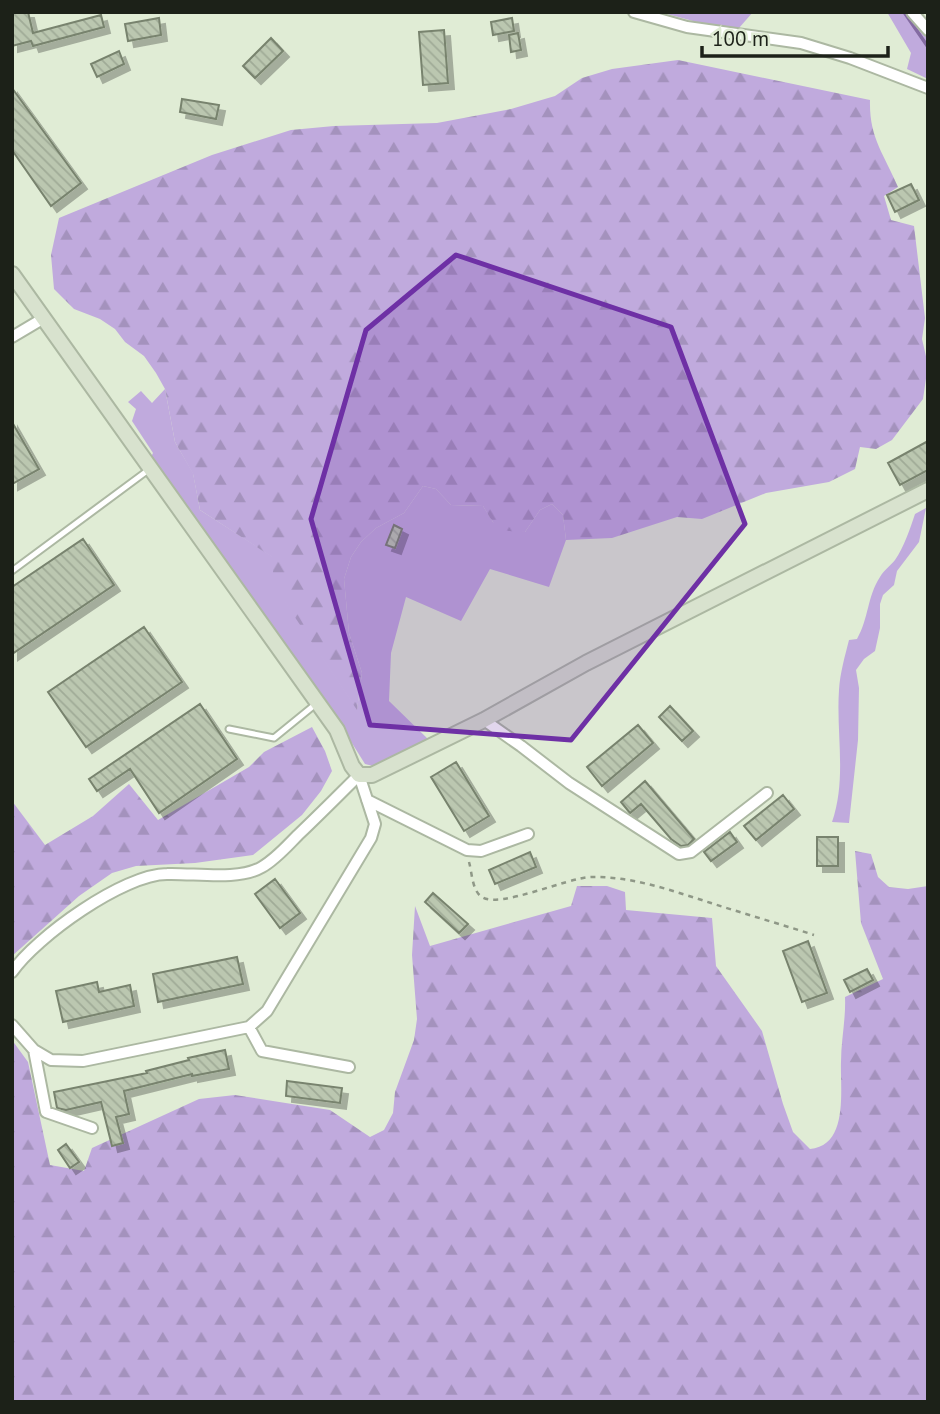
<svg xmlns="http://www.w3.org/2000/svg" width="940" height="1414" viewBox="0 0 940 1414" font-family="'PT Sans',sans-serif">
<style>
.green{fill:#c0aadd}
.forest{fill:url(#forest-firs)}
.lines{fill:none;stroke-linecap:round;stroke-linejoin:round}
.stream{stroke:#846ba2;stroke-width:3.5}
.building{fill:url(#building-back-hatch);stroke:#78836e;stroke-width:2;filter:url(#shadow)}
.lane-casing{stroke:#acb8a2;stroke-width:9}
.street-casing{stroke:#acb8a2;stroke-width:14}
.secondary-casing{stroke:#acb8a2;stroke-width:18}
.path{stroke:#8f9887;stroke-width:2.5;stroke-dasharray:5 5;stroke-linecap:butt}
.lane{stroke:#fff;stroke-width:5}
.street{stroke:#fff;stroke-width:10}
.secondary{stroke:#d8e2ce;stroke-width:14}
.marked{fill:#6e30a5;fill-opacity:0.2;stroke:#6e30a5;stroke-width:5;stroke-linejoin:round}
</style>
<defs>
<pattern id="forest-firs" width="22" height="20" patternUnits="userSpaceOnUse" patternTransform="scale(1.75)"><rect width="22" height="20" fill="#c0aadd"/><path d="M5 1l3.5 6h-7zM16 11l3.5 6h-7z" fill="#a492bd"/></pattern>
<pattern id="building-back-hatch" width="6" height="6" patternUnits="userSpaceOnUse" patternTransform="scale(1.75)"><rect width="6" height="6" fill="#bbc7b0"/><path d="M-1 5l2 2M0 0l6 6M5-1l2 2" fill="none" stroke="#a0ab97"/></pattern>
<filter id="shadow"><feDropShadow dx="6" dy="6" stdDeviation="0" flood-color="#0004"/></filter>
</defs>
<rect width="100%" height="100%" fill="#e0ecd5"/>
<!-- green -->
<path class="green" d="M660,12H753L739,28L704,24Z
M887,12H908L928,39V79L907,69L911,53Z
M165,389L175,442L193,473L200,510L273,557L275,586L357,709L362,673L349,633L344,579L351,557L361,542L376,528L404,513L423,486L436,489L451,505L483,506L493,522L525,532L540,510L552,504L563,515L566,540L549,587L490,569L461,621L406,597L391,653L389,701L429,740L377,767L365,764L340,724L256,603L150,459L153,453L132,421L136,409L128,402L141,391L152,403Z
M926,508L919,542L897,571L894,585L883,595L880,604V628L875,651L864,659L856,670L859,688L858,740L849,823L832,822C847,779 836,734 839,690C840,673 845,656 849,640L857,639C869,618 867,597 880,577C884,570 890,566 895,560C904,547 910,529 915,514Z"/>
<!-- forest -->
<path class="forest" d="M678,60L870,100C869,138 884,154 898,187L884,196L891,220L914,226L925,318L922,339L928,365L923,399L892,440L876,449L860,447L855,469L829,482L766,493L702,519L677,517L612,538L566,540L563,515L552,504L540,510L525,532C498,532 496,528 483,506L451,505L436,489L423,486L404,513L376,528L361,542L351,557L344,579L349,633L362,673L357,710L274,586L272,557L200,510L193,474L175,442L165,389L156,373L144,356L125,342L115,329L100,319L74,309L54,289L51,255L59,218L212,155L291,130L334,126L437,123L511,109L555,96L582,78L612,69Z
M312,727L325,751L332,771L321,791L302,815L253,855L195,863L136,866L112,873L79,896L12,956V801L45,845L93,816L129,784L158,820L249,767L264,752Z
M855,851L871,854L878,877L889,887L908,889L928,886V1402H12V1040L28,1062L50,1165L84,1171L92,1148L199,1099L235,1095L330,1110L370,1137L384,1130L393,1113L395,1092L414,1040L417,1019L412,955L415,906L430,946L571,906L577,886H607L625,892L626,910L712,918L716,966L762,1031L783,1104L793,1132L810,1149C849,1146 840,1089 841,1062C841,1040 846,1019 845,997L883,979L861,923Z"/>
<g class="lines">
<!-- stream -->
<path class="stream" d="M904,12L928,47"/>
</g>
<!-- building -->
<path class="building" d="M12,12H28L33,33L101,15L104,27L33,46L31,41L12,46Z
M159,18L161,35L128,41L125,24Z
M512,18L514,31L493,35L491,22Z
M444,30L448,83L423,85L419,32Z
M518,33L521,50L511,52L509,35Z
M271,38L283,51L255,78L243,66Z
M119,51L124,64L97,77L91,64Z
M12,88L81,183L51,206L12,150Z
M182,99L219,105L216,119L180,112Z
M911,184L919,200L895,212L887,195Z
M12,422L39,469L12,484Z
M928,441V470L900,485L888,463Z
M394,525L402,529L395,548L386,545Z
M83,539L114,585L12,654V587Z
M144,627L182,682L86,747L48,692Z
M200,704L237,759L159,813L130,769L97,791L89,779Z
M670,706L693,731L682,741L659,717Z
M638,725L653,743L602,786L587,767Z
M456,762L489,816L464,831L431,777Z
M645,781L694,839L688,845L681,846L671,839L641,804L630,813L621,802Z
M783,795L794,809L756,840L744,826Z
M730,832L737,842L711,861L704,852Z
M817,837H838V866H817Z
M530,852L536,867L495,884L489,870Z
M275,879L300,913L280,928L255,894Z
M433,893L468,924L459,933L425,902Z
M808,941L827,993L802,1002L783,951Z
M237,957L243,984L158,1002L153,974Z
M867,969L873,980L850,992L844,980Z
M97,982L99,992L130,985L134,1006L63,1022L56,991Z
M225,1050L229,1069L192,1076V1074L124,1091L129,1114L116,1117L123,1143L112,1146L101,1102L66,1110L57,1108L54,1092L147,1073L146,1071L189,1060L188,1058Z
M287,1081L342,1088L340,1103L286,1096Z
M66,1144L79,1162L70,1168L58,1150Z"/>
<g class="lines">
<defs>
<path id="lane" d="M12,571L151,468
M229,729L274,738L317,703"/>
<path id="street" d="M634,12L687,27L801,43L850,58L928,88
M912,12L928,30
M12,337L44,318
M484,720L521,746L569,783L679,854L691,852L767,793
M367,800L467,850L481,851L528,834
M12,972C36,937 124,874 167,874C195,873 238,881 262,867C276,859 287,846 298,835C319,815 339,795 359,775L375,824L371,838L267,1011L249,1027L83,1061L51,1060L34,1050L12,1025
M249,1027L262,1051L349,1067
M34,1050L46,1112L92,1128"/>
<path id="secondary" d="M12,274L337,730L352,766L359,775H372L484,720L586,663L928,490"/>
</defs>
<!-- lane casing -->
<use href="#lane" class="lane-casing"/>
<!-- street casing -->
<use href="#street" class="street-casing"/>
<!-- secondary casing -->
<use href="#secondary" class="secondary-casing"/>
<!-- path -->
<path class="path" d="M469,862C472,872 472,891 482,897C499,909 566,878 591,877C632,876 673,891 711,903C745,914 780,924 814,935"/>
<!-- lane -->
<use href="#lane" class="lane"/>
<!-- street -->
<use href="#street" class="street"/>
<!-- secondary -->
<use href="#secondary" class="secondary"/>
</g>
<!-- marked area -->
<path class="marked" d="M456,255L671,327L745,524L571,740L370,725L311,519L366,330Z"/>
<!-- border -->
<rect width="940" height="1414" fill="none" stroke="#1c2118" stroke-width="28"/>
<!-- scale -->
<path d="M702 46v10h186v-10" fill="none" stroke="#1c2118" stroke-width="3.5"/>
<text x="712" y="46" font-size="21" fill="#1c2118" stroke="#e0ecd5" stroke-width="5" paint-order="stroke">100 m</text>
</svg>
